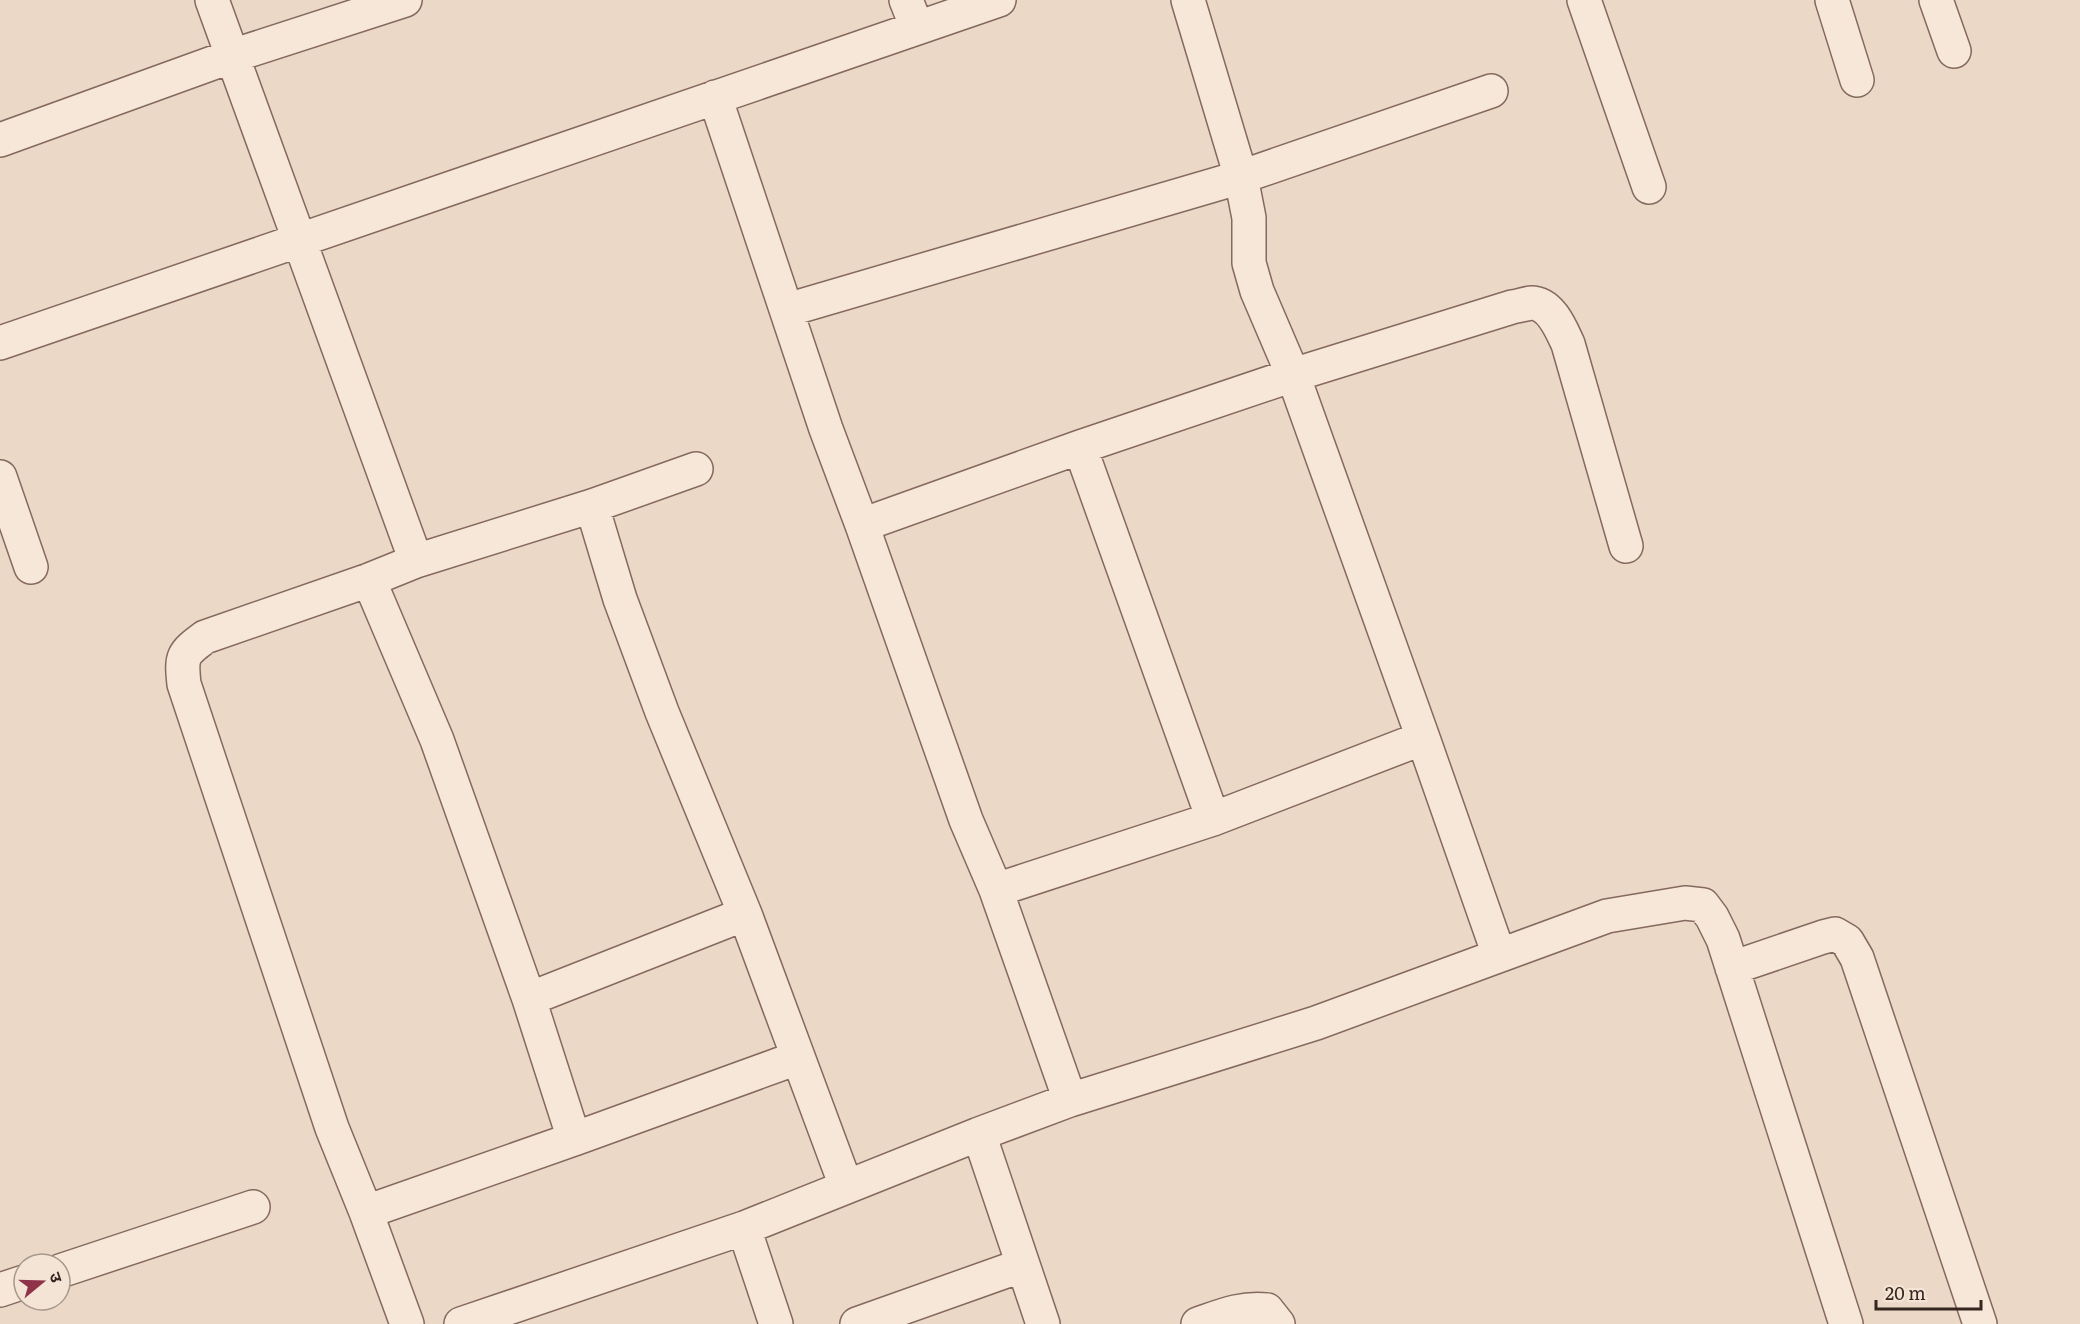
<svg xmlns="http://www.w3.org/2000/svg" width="2080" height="1324" viewBox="0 0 2080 1324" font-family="Literata,'Noto Sans Devanagari',serif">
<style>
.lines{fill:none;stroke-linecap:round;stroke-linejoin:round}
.minor-casing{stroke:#85695e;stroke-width:36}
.minor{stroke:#f6e7d9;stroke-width:33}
</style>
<rect width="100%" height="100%" fill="#ebd8c7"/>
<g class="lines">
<defs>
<path id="minor" d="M212,0L416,561L592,506L696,469
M906,0L917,28
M1188,0L1241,177L1249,218V263L1257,291L1293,375L1423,738L1499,955
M1584,0L1649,187
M1832,0L1857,80
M1936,0L1954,51
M715,97L826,429L862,525L966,820L996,890L1070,1100
M0,140L232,56L405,0
M787,310L1241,177L1491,91
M0,343L999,0
M1080,447L1213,819
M0,477L31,567
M592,506L620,599L662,712L745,914L846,1186
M862,525L1080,447L1293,375L1512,307C1518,306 1525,304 1531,303C1551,303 1561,329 1568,344L1626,546
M996,890L1213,819L1423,738
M1732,968L1823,937L1835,934L1847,941L1857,958L1980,1324
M529,999L745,914
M979,1134L1043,1324
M574,1139L797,1058
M366,1212L574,1139L529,999L437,740L369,580
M744,1228L776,1324
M60,1271L253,1207
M0,1290L24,1282
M407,1324L366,1212L332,1128L184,684C181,656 182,654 205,637L369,580L416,561
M461,1324L744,1228L979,1134L1070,1100L1316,1023L1607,916L1685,903L1703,905L1712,917L1723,939L1846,1324
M857,1324L1023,1265
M1198,1324C1221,1316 1242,1307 1267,1310L1278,1324"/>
</defs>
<!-- minor casing -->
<use href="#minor" class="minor-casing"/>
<!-- minor -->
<use href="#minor" class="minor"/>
</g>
<!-- north arrow -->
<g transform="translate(42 1282) rotate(71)"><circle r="28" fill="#f3e4d6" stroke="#a7988d" stroke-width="1.5"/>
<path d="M0-4.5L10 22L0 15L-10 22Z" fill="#8e3348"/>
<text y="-9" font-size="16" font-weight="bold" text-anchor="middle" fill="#362620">उ</text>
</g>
<!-- scale -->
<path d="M1876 1300v9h105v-9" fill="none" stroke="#362620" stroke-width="3"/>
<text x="1885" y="1300" font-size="18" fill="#362620" stroke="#f3e4d6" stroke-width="4.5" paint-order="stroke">20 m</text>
</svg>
